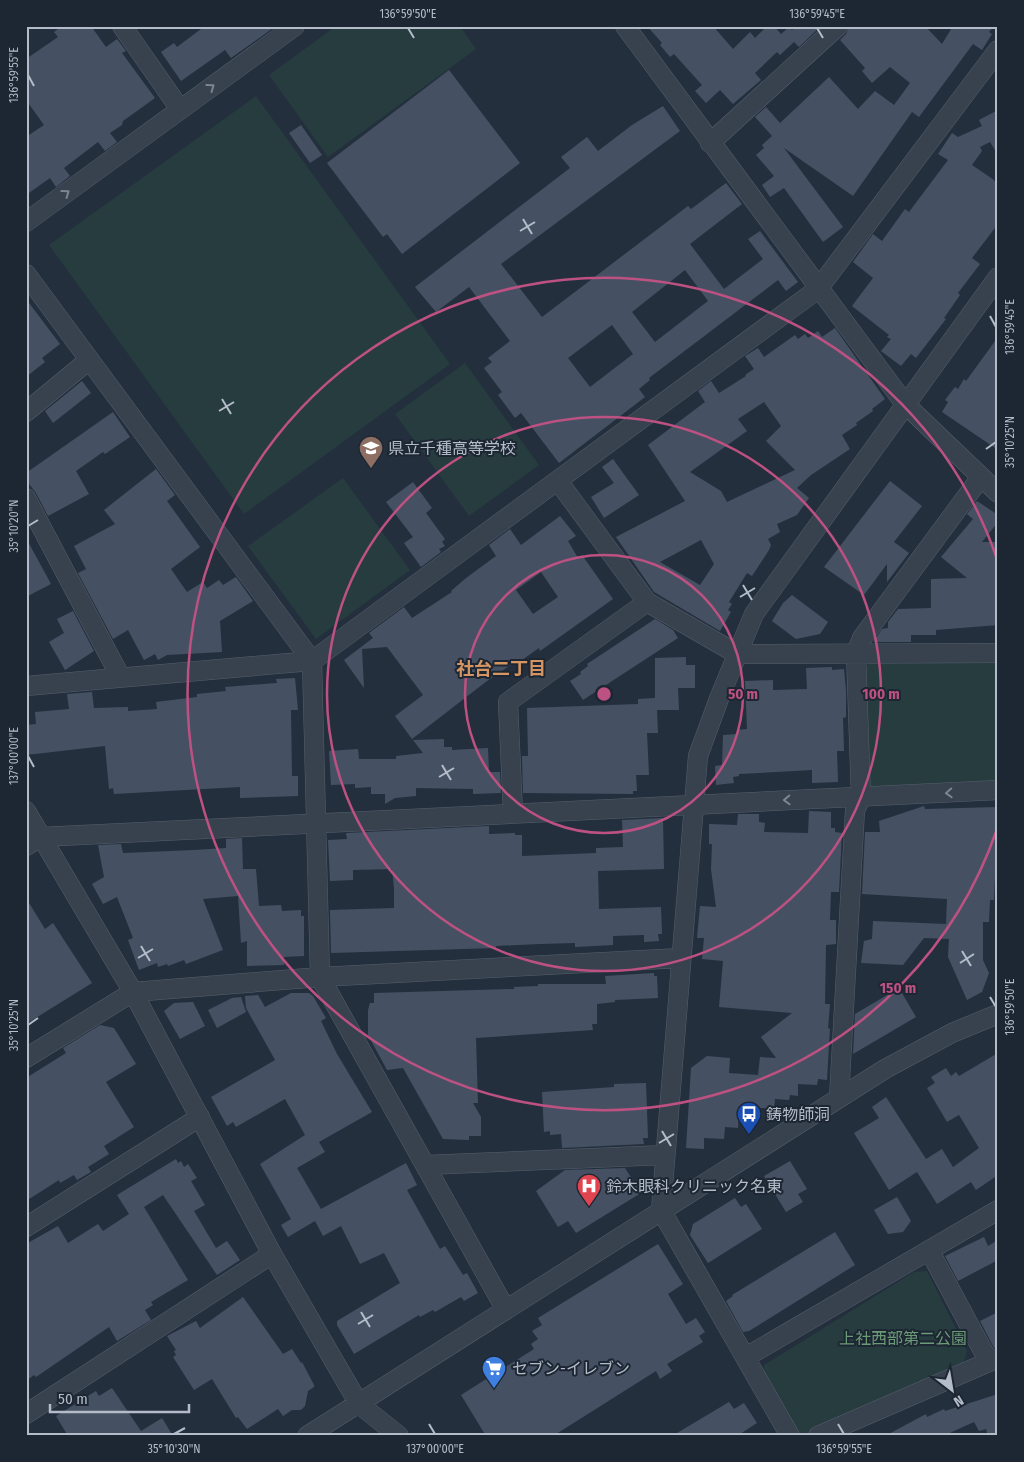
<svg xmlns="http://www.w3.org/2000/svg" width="1024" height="1462" viewBox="0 0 1024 1462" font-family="'Fira Sans Condensed','Noto Sans JP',sans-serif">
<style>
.green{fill:#263c3f}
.building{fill:#455162;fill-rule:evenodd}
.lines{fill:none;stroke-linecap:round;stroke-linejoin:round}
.minor-casing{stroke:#565f6c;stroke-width:20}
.minor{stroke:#38414e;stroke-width:19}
.oneway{stroke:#7c8592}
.ticks{fill:none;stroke:#b4bcc9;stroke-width:2}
.ring{fill:none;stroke:#bd5182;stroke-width:2.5}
.labels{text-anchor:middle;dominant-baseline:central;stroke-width:4;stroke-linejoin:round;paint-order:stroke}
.poi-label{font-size:16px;fill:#b4bcc9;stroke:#1d2633;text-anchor:start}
.park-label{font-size:16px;fill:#6b9a76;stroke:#1d2633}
.neighbourhood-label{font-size:18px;font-weight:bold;fill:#d59563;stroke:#1d2633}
.centre{fill:#bd5182;stroke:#1d2633;stroke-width:2.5}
.ring-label{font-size:15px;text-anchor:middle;font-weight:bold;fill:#bd5182;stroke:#1d2633;stroke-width:4;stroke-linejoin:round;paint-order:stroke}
.neatline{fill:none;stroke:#b4bcc9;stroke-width:2}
.ticks-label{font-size:12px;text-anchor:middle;fill:#b4bcc9}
</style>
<rect width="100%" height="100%" fill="#242f3e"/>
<!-- green -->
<path class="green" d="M336,26H460L476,49L328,157L269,75Z
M256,96L450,364L244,514L49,245Z
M465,363L539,465L469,516L395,414Z
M343,478L410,570L316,639L248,546Z
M998,662V781L864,787L862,668L870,663Z
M927,1271L967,1351L963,1365L811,1436H796L763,1375L764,1365L914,1272Z"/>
<!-- building -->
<path class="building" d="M62,26H91L106,47L117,39L126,51L122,53L155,98L123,121L122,125L110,133L117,142L105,151L98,142L64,168L70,176L56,187L50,178L26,195V137L44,125L26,100V59L58,37L54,32Z
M205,26H276L231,58L225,50L181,81L161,52L174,43L177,47Z
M647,26H713L733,49L750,32L755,38L767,26H774L781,34L789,27L792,30L796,26H821L799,47L794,42L780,55L777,52L755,73L761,80L733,104L720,90L706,103L695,91L702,85L674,54L670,57L660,45L662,43Z
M849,26H925L942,44L953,26H994L989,32L992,34L982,50L973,44L919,117L912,112L853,196L784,148L843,227L823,242L784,188L770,197L762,185L774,176L756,155L764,148L762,145L772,136L755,117L766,107L780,123L829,77L858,109L875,91L894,105L910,83L890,67L872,83L862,71L865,68L840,40L846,34Z
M449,70L520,163L402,254L387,234L383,237L327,163Z
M663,106L680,131L501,264L542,317L688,206L691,209L726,183L742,204L690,244L724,289L763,259L748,239L760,231L798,282L786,291L778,280L649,378L650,380L639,389L645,397L559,463L521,413L515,418L498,395L502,392L484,368L492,362L488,358L510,341L469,287L436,312L415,287L570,168L561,157L587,137L598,151L632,125ZM685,270L708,301L655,342L632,312ZM612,325L633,354L590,387L568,358Z
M998,110V155L990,142L980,147L982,151L972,165L994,180L998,188V224L972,258L980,264L958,293L960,295L944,318L946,319L916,358L911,354L901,366L881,351L891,339L887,337L889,335L852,306L873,278L853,262L873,234L882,241L905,209L909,212L948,160L938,154L952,133L958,137L982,126L979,120Z
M301,125L322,155L310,163L289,133Z
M26,299L60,344L42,358L45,362L26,377Z
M835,328L885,399L872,409L873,411L856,423L857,425L842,435L850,449L811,475L797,488L809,498L797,515L777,524L780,532L768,539L771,545L769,550L752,576L747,573L729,602L732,604L728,610L731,612L720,631L654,592L616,537L685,501L648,445L705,402L698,391L711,381L719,393L746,376L745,375L754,369L745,356L758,348L764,357L795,335L798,339L805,334L808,338L818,331L822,337ZM764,402L781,426L766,441L795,470L727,502L721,491L690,472L747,431L738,419ZM701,540L714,564L700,585L660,562Z
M998,337V450L942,412L948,402L945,400L955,387L958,389L964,379L966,381Z
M82,381L91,393L53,423L45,411Z
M113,412L130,437L105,454L103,452L76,471L89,494L48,516L36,493L26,480V473Z
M613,459L639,495L604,518L591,497L614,483L602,467Z
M156,469L175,495L167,501L200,547L171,569L187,592L203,582L207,588L219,580L223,585L236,577L253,601L220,621L222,652L167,655L158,660L155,654L144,660L128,630L113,639L78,573L86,569L74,546L115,524L104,510Z
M890,481L922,506L894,542L909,553L887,582V564L864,595L824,567Z
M413,482L432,508L426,513L445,539L442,542L445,546L439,549L441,552L421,567L404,543L413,537L386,502Z
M977,501L998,515V522L982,542H998V625L936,630V635H911V642H873L882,629L888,628V622L898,609L931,608V579L967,578L941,557L973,519L967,514Z
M560,516L576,536L568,541L578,558L582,555L613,599L540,651L539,648L519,662L518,660L487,681L412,739L395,716L423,695L387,647L362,649L364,688L344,660L373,638L369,633L404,607L412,618L452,592L451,591L466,578L496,556L489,545L510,529L521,545ZM541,572L558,597L533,614L516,590Z
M26,538L51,584L26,597Z
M792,595L828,622L820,634L796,639L772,621L783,603Z
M73,611L94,651L65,670L49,642L64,633L57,619Z
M655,619L673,630L678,638L583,700L570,681L581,674L580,672L588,666L587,664Z
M686,657V665H695V688H678L679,710H657L658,733H647L649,775H636L637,791H633V794L523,793L522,756H528L527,708L638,704V699L655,698V658Z
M832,667V670L844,669L846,690V717L843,718L844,751H837L838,782L812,783V770L739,774V776L733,777L734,783L716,785L715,766L722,765L723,735L737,734V730L747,729L745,681L773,680V690L807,689L806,668Z
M295,678L298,710H291L292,776H298V796L240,798V787L114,794L113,788L109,789L105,746L26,755V725L36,724L35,712L69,709L67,694L92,692L94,708L128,707V711L157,709L156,702L197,697V694L226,691L225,687L277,683L276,679Z
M444,739V747H452V750L488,748L489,772H500L501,793L473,794V789L416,788V796L395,798L385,804V794H371V787L355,788V784L331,785L329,751L358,749L359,759H396V756L423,753L413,740Z
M924,806L925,809L998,807L994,900H990L989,922H983V960L989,973L982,992L967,1000L948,957L949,939L924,938L903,965L861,963L864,941L872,939L873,921L946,924L947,899L862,894L865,832H880L879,821Z
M809,811L831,812V828H835V832L842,833L839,892H831L830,920H836V944L826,945L825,1004H830L828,1029L830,1028L827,1080L818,1079L817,1085L798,1084V1096L790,1095L789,1100L775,1099L774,1109L739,1106L738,1128L725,1127L724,1139L704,1138V1149L686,1148L691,1068L707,1056L730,1058L729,1073L758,1075L760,1057L776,1058L761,1037L792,1013L719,1007L723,961L702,959L704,938H697L700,906L716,907L711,869L712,844H709V824L737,825L738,814H759V822L765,823L764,832L808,833Z
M663,818L664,869L598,871L599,909L661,907L662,934H658L659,941L644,942V935L613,936V945L575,947V943L540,944L496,946V948L331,953L330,910L394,908V888L392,869L353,870V880L330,881L328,840L347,839L346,833L489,826V834L515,833V835H522V856L596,853V848L623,847L622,820Z
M242,838L243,869H256L259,906L281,905L282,911L301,910V916H304V956L284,957V965L247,966V941L241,943L238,896L203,899L223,950L186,964L184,960L168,966L167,964L158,967L157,963L139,970L128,940L133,938L117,897L103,904L92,884L104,877L98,845L121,844L123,853L194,850L226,848V839Z
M26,898L45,929L53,923L92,983L26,1024Z
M654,973V976H657L658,998L615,1000V1002L597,1004V1024H592L593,1030L476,1038L478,1103H473L481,1117V1136H469V1140L443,1139L403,1068L387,1070L368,1035V1010L370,1003H374V993L514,989V987L538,986V984H606L605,976Z
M899,988L916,1017L853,1054L855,1014Z
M291,993H309L313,996L326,1018L321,1021L337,1054L372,1112L319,1142L325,1152L297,1168L321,1209L406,1163L417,1185L407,1190L440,1249L445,1246L463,1275L467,1273L478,1293L464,1301L461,1297L435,1312L433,1310L420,1317L419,1315L354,1354L337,1325V1321L400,1283L384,1253L360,1264L341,1226L323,1236L315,1221L288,1237L281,1225L291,1219L260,1164L305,1135L285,1099L236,1127L233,1122L227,1126L211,1097L275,1060L246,1008L245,996L258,995L265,1007Z
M241,997L246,1012L217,1028L208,1010L232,998Z
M193,1002L205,1026L180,1039L164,1011L174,1003Z
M100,1025L114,1028L136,1064L106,1082L134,1127L104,1146L109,1154L88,1167L91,1172L77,1180L74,1175L60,1183L59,1180L26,1201V1078L66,1053L63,1048Z
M998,1053V1175L976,1190L971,1182L937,1204L917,1172L889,1190L854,1133L879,1118L872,1107L886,1097L926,1159L942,1149L953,1167L979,1148L959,1115L947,1122L927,1088L935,1083L931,1077L946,1068L951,1076L956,1072L959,1076Z
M646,1083L648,1138H643L644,1144L562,1148L561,1134L550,1135V1131L544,1132L542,1092L614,1087V1084Z
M176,1159L178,1163L181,1161L184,1167L188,1164L197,1178L191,1181L205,1205L194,1211L216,1248L227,1241L240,1260L217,1275L163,1195L144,1207L188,1280L151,1302L153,1305L145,1310L151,1320L117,1341L109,1327L36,1377L34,1375L26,1381V1244L58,1226L68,1243L98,1224L103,1231L129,1214L117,1195Z
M790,1161L807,1189L798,1194L803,1202L786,1212L764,1176Z
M625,1168L641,1193L576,1233L568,1221L558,1227L536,1191L565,1170Z
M897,1197L911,1221L903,1232L888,1234L874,1210Z
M735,1198L741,1207L746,1204L762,1229L708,1263L690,1235L693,1224Z
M835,1232L855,1265L749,1331L743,1332L726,1301L733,1296L732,1295Z
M984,1237L988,1246L998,1240V1260L958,1281L945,1256Z
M658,1244L683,1284L668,1294L686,1324L696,1318L705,1332L699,1336L703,1342L667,1364L672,1371L660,1379L656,1371L553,1436H486L461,1395L534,1349L531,1344L538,1339L532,1331L542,1325L538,1318Z
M243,1297L283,1354L292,1349L301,1363L302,1362L314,1385V1387L308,1391L305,1406L301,1410H292L283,1416L278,1409L247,1429L238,1417L236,1418L212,1379L194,1390L173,1357L176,1355L174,1351L176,1350L167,1336L196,1321L200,1328Z
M998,1312V1347L994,1348L980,1321Z
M112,1388L141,1431L162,1418L173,1436H68L56,1416L96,1391L99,1396Z
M998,1394V1436H988L986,1429L979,1431L974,1422L943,1436H885L926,1414L927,1417L944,1409L945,1411Z
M729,1402L734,1409L744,1403L757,1423L737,1436H672Z"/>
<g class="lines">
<defs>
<path id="minor" d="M122,26L180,109
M625,26L905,404L998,493
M710,143L838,26
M26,222L295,26
M26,274L312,661L818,289L998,50
M26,412L89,360
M558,481L647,602L737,654L998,653
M26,498L121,678
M26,686L312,661L320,977L506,1310
M26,811L133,992L272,1254L359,1404L399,1436
M513,813L508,702L647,602
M26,846L40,837L998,790
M26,1058L133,992L320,977L681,958
M839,1098L855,810L861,798L856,653L862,638L981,477
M425,1165L665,1155
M26,1227L200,1117
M929,1250L989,1362
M746,1357L998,1210
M26,1414L272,1254
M307,1436L885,1069L952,1033L998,1014
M790,1436L661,1210L698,756L720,696L754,614L998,277
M818,1436L998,1358"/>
</defs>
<!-- minor casing -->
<use href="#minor" class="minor-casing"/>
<!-- minor -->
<use href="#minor" class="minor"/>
</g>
<!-- one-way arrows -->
<defs><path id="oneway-chevron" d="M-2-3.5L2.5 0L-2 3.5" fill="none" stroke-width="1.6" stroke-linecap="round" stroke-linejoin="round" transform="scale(1.25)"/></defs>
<g class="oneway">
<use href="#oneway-chevron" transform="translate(211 87) rotate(-36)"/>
<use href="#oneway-chevron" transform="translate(66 193) rotate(-36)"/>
<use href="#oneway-chevron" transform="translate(949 793) rotate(177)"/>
<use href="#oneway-chevron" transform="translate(787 800) rotate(178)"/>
</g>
<!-- ticks -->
<path class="ticks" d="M408,28L414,38M817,28L823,38M28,75L34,86M523,219L532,234M520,231L535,222M990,316L996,327M222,399L231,414M219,411L234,402M986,449L996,442M28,526L38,520M743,585L752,600M740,597L755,588M28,756L34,767M442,765L451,780M439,777L454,768M141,946L150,961M962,951L971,966M138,958L153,949M960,963L974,954M990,997L996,1007M28,1025L38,1018M662,1131L671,1146M659,1143L674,1134M361,1312L370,1327M358,1324L373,1315M429,1424L435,1434M838,1424L844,1434M174,1434L185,1428"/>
<!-- distance rings -->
<g class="ring">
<circle cx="604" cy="694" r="139"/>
<circle cx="604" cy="694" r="277"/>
<path d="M997 829A416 416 0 1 1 997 559"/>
</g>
<!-- icons -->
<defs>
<symbol id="school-pin" viewBox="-11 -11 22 30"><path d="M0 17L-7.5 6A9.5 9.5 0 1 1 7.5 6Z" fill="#8d6e63" stroke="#1d2633"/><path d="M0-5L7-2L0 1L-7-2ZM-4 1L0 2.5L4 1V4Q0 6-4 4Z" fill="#fff"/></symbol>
<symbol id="bus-pin" viewBox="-11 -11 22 30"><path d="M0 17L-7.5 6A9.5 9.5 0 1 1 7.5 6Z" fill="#1a4fb4" stroke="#1d2633"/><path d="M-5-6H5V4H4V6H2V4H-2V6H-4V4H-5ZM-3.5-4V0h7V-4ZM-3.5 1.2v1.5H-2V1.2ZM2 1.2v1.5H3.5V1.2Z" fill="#fff"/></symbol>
<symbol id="hospital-pin" viewBox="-11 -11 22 30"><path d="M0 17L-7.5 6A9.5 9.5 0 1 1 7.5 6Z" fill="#e0444e" stroke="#1d2633"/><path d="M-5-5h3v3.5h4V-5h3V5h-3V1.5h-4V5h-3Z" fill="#fff"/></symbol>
<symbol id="supermarket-pin" viewBox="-11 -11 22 30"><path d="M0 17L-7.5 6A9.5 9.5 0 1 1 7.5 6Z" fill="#3f7fe0" stroke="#1d2633"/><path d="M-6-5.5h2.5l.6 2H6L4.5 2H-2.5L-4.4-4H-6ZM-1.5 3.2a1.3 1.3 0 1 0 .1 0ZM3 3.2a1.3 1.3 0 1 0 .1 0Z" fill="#fff"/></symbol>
</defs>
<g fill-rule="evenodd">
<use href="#school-pin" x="357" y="434" width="28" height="38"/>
<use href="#bus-pin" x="735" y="1100" width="28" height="38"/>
<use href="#hospital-pin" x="575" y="1172" width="28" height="38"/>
<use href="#supermarket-pin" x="480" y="1354" width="28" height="38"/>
</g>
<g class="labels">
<!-- poi labels -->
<g class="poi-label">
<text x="388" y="448">県立千種高等学校</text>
<text x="766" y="1114">鋳物師洞</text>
<text x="606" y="1186">鈴木眼科クリニック名東</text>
<text x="512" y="1368">セブン-イレブン</text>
</g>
<!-- park labels -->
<g class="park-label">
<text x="903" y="1338">上社西部第二公園</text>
</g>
<!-- neighbourhood labels -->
<g class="neighbourhood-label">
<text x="501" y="669">社台二丁目</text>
</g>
</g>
<circle cx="604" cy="694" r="8" class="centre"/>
<g class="ring-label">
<text x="743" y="699">50 m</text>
<text x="881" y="699">100 m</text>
<text x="898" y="993">150 m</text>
</g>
<!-- border -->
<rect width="1024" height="1462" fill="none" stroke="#1d2633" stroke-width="55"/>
<!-- north arrow -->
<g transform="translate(952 1390) rotate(149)" stroke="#1d2633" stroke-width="4" paint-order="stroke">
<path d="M0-4L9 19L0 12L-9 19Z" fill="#b4bcc9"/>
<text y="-8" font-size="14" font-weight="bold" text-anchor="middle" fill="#b4bcc9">N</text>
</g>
<!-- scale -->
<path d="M50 1404v8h139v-8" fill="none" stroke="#b4bcc9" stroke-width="2.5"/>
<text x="58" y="1404" font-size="15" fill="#b4bcc9" stroke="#1d2633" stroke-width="4" paint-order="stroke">50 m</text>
<rect x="28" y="28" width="968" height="1406" class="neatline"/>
<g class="ticks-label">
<text x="408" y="18">136°59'50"E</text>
<text x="817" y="18">136°59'45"E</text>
<text transform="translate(14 75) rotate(-90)" y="4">136°59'55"E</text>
<text transform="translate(1010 327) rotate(-90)" y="4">136°59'45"E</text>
<text transform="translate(1010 442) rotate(-90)" y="4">35°10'25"N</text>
<text transform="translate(14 526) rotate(-90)" y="4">35°10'20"N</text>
<text transform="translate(14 756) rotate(-90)" y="4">137°00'00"E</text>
<text transform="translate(1010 1007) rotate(-90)" y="4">136°59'50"E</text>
<text transform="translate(14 1025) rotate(-90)" y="4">35°10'25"N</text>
<text x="174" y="1453">35°10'30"N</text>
<text x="435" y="1453">137°00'00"E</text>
<text x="844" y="1453">136°59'55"E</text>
</g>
</svg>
